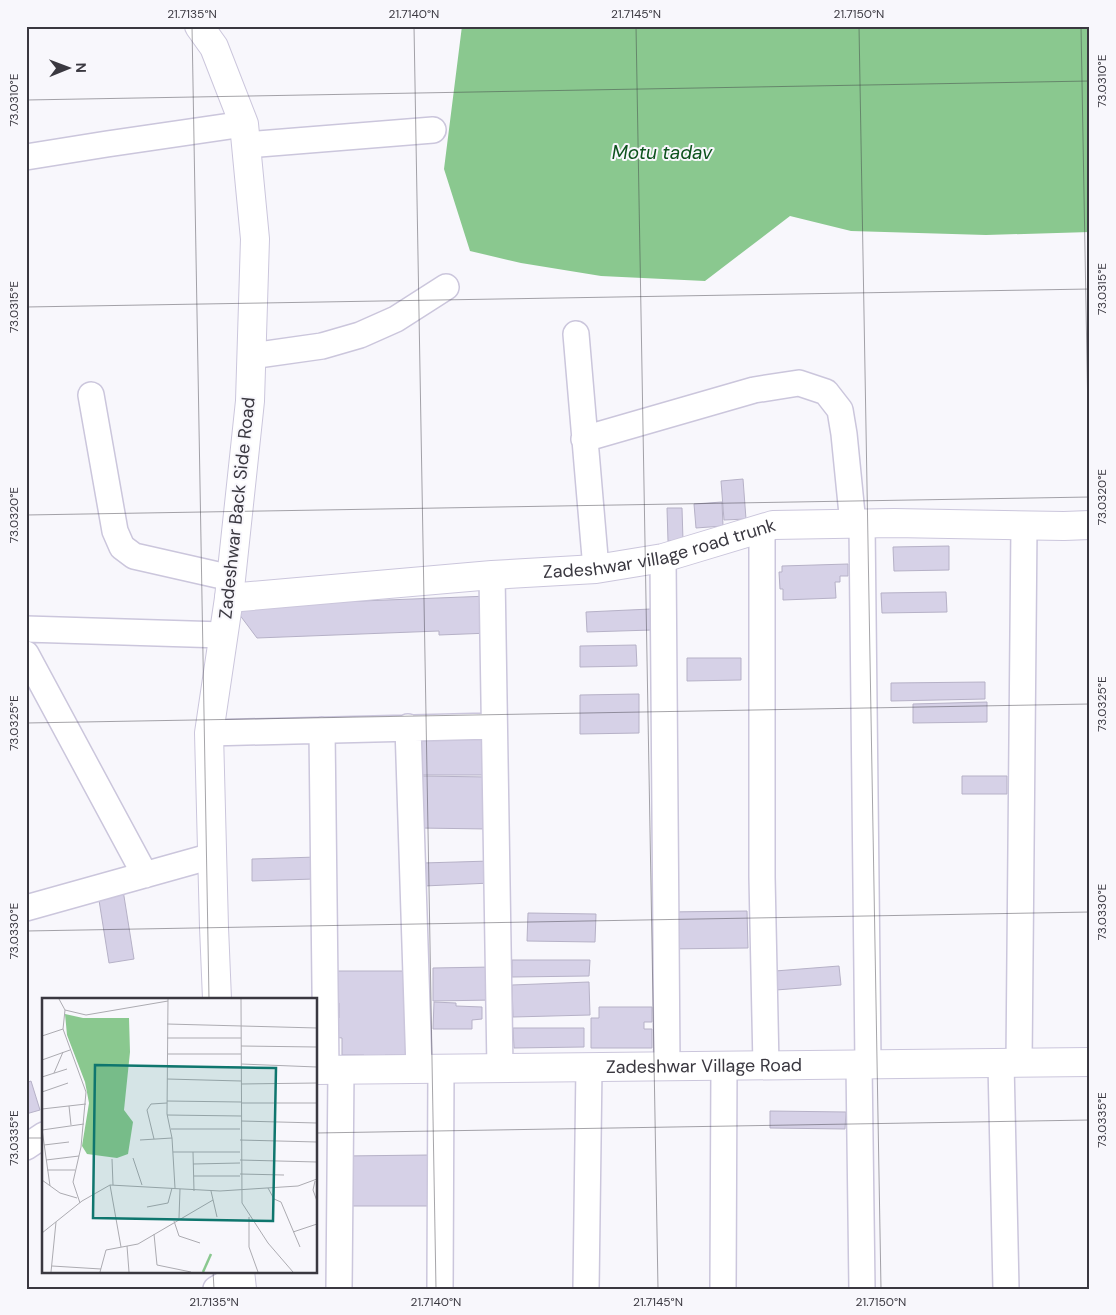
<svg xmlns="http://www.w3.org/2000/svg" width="1116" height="1315" viewBox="0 0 1116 1315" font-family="'DM Sans',sans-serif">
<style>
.water{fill:#8ac88f}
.building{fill:#d6d1e7;stroke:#b6b1c7}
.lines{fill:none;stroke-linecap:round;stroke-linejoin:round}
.minor-casing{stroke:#cbc6dc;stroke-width:28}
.tertiary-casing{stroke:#cbc6dc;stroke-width:30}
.minor{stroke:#fff;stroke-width:25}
.tertiary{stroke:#fff;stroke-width:28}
.ticks{fill:none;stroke:#3a3840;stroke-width:1;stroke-opacity:0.45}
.labels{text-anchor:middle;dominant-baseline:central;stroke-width:4;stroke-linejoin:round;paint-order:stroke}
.street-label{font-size:18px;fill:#3a3840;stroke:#f8f7fc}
.water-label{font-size:19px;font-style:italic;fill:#0d521d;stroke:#f8f7fc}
.inset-river{fill:none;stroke:#8ac88f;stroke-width:2.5}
.inset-road{fill:none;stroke:#acabb1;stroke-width:1}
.view{fill:#0f766e;fill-opacity:0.15;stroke:#0f766e;stroke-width:2.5}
.inset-edge{fill:none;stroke:#3a3840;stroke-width:2.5}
.neatline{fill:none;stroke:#3a3840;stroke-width:2}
.ticks-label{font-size:12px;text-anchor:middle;fill:#3a3840}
</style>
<rect width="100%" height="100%" fill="#f8f7fc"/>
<!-- water -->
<path class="water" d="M462,26H1090V232L986,235L851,231L790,216L705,281L601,276L521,263L470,251L444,169Z"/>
<!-- building -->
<path class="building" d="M743,479L746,519L724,520L721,481Z
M722,502L723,526L696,528L694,504Z
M667,508H682L683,541H668Z
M949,546V570L894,571L893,547Z
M848,564V576H840V582H835L836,598L783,600V589H780L779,572H782V566Z
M946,592L947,612L882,613L881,593Z
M489,596L490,633L439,635V631L257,638L233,606Z
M651,609L652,630L587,632L586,612Z
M636,645L637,666L580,667V646Z
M687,658H741V680L687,681Z
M985,682V699L891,701V683Z
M639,694V733L580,734V695Z
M987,702V722L913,723V704Z
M417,734L485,735V775H416Z
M419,776L489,777L488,829L419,828Z
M962,776H1007V794H962Z
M317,857L314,879L252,881V859Z
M490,861L491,883L424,886L423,863Z
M123,890L134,959L109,963L98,894Z
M747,911L748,948L666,949V912Z
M528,913L596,914L595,942L527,941Z
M512,960H590L589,976L512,977Z
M839,966L841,985L776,990L775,971Z
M492,967L493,1000L433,1001V968Z
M331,971H417L410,1055H385V1059H364V1055H342V1038L333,1037V1018H339V1003H331Z
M589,982L590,1015L513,1017L512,985Z
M434,1002L456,1003V1006L482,1007V1019L472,1020V1029H433Z
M599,1007H652V1022H644V1029H652V1048H591V1018H599Z
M513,1028H584V1047L514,1048Z
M31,1081L40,1110L26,1114V1083Z
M770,1111L846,1112L845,1129L770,1128Z
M429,1155V1206H344V1156Z"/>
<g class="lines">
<defs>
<path id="minor" d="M246,145L433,130
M26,157L107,144L244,124
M576,334L596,569
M251,356L322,346L360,335L396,319L446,287
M91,395L115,531L122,547L134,556L231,578
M584,439L754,390L799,383L826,392L840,410L844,434L853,524
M862,524L868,1064
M762,529V877L766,1066
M663,558L667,1066
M492,575L500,1069
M26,629L223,635
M26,654L145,875
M408,727L419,1069
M322,730L326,1070
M209,733L494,726
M26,908L212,856
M1001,1063L1006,1289
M1019,1063L1024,526
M859,1064L862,1289
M26,1147L44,1135
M216,1289L240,1275
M339,1289L341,1070
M440,1289L441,1069
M586,1289L589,1067
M723,1289L724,1066"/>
<g id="tertiary">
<path d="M199,26L214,47L244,124L255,239L250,401L229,598L209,733L214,927L217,999"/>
<path id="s1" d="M229,598L492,575L596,569L663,558L773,525L894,523L1064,526L1090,525"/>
<path id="s2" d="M316,1070L1090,1062"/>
<path d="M240,1271L242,1289"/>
</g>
</defs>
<!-- minor casing -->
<use href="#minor" class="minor-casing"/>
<!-- tertiary casing -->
<use href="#tertiary" class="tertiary-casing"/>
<!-- minor -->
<use href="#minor" class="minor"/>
<!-- tertiary -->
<use href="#tertiary" class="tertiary"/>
</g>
<!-- ticks -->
<path class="ticks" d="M192,26L209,999M414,26L436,1289M636,26L658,1289M859,26L881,1289M1081,26L1090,529M26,100L1090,81M26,307L1090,289M26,515L1090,497M26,723L1090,704M26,931L1090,912M316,1133L1090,1120M26,1138H44M213,1271L214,1289"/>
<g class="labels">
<!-- street labels -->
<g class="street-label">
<text transform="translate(237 508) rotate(-84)">Zadeshwar Back Side Road</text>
<text stroke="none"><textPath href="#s1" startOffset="434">Zadeshwar village road trunk</textPath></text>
<text stroke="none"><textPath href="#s2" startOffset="388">Zadeshwar Village Road</textPath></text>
</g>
<!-- water labels -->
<g class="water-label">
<text x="662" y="152">Motu tadav</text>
</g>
</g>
<!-- overview -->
<g transform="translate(42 998)">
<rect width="275" height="275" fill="#f8f7fc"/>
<path d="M23,16L41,20H87L88,54L82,112L91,124L86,156L75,160L45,156L40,148L47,105L43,84L25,37Z" fill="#8ac88f"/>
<path class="inset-river" d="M161,274L169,256"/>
<path class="inset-road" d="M17,1L23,12L44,17L126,3M126,1L125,116L130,140L133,190M199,1L200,205L226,245L251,274M23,12L21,31L44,94L39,149L31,184L38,205M125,26L275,30M0,38L21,31M125,40H199M199,48L275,49M125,56H199M0,62L28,52M199,66L275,69M125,69H199M12,75L21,54M0,79L25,71M125,81L199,83M199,86L275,85M0,94L26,85M125,103L199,104M199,105H275M27,108L29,127M0,111L44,106M125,117L199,118M199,123L275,125M0,131L8,188M129,131H198M0,132L42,126M112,141L105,112L109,106L125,105M98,142L130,140M198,142L275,144M2,147L27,144M131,154H198M151,154L152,193M91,160L100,187M70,161L71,187M4,162L37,158M198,162L275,164M151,166L198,165M5,172H33M198,176L242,177M152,178H198M0,182L18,195L35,200M273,183L271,192L275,203M68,187L79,249M226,190L232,201L239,204L258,249M169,193L175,219M105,209L126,205L130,190M207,219V249L216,274M137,220L138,191M132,223L137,238L158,245M251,234L275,226M0,235L40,203L68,187L178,193L256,188L275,181M112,236L115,267L149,274M85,248L87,274M10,268L59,271M9,274L14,224M58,274L64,252L96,246L171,202"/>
<path class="view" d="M53,67L234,70L231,223L51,220Z"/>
<rect width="275" height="275" class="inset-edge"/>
</g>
<!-- border -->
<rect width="1116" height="1315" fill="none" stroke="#f8f7fc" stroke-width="55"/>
<!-- north arrow -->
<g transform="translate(68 68) rotate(89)" stroke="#f8f7fc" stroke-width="4" paint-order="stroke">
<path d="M0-4L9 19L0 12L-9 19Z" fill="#3a3840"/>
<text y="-8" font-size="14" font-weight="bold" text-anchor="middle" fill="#3a3840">N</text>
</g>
<rect x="28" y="28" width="1060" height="1260" class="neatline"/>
<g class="ticks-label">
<text x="192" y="18">21.7135°N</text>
<text x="414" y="18">21.7140°N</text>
<text x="636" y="18">21.7145°N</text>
<text x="859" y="18">21.7150°N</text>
<text transform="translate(1102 81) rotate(-90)" y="4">73.0310°E</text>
<text transform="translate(14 100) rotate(-90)" y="4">73.0310°E</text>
<text transform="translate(1102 289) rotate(-90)" y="4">73.0315°E</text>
<text transform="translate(14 307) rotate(-90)" y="4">73.0315°E</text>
<text transform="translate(1102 497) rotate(-90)" y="4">73.0320°E</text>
<text transform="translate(14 515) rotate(-90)" y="4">73.0320°E</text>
<text transform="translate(1102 704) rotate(-90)" y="4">73.0325°E</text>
<text transform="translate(14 723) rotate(-90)" y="4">73.0325°E</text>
<text transform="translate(1102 912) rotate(-90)" y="4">73.0330°E</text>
<text transform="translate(14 931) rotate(-90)" y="4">73.0330°E</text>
<text transform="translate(1102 1120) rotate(-90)" y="4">73.0335°E</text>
<text transform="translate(14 1138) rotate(-90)" y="4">73.0335°E</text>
<text x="214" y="1306">21.7135°N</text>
<text x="436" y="1306">21.7140°N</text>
<text x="658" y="1306">21.7145°N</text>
<text x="881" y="1306">21.7150°N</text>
</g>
</svg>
